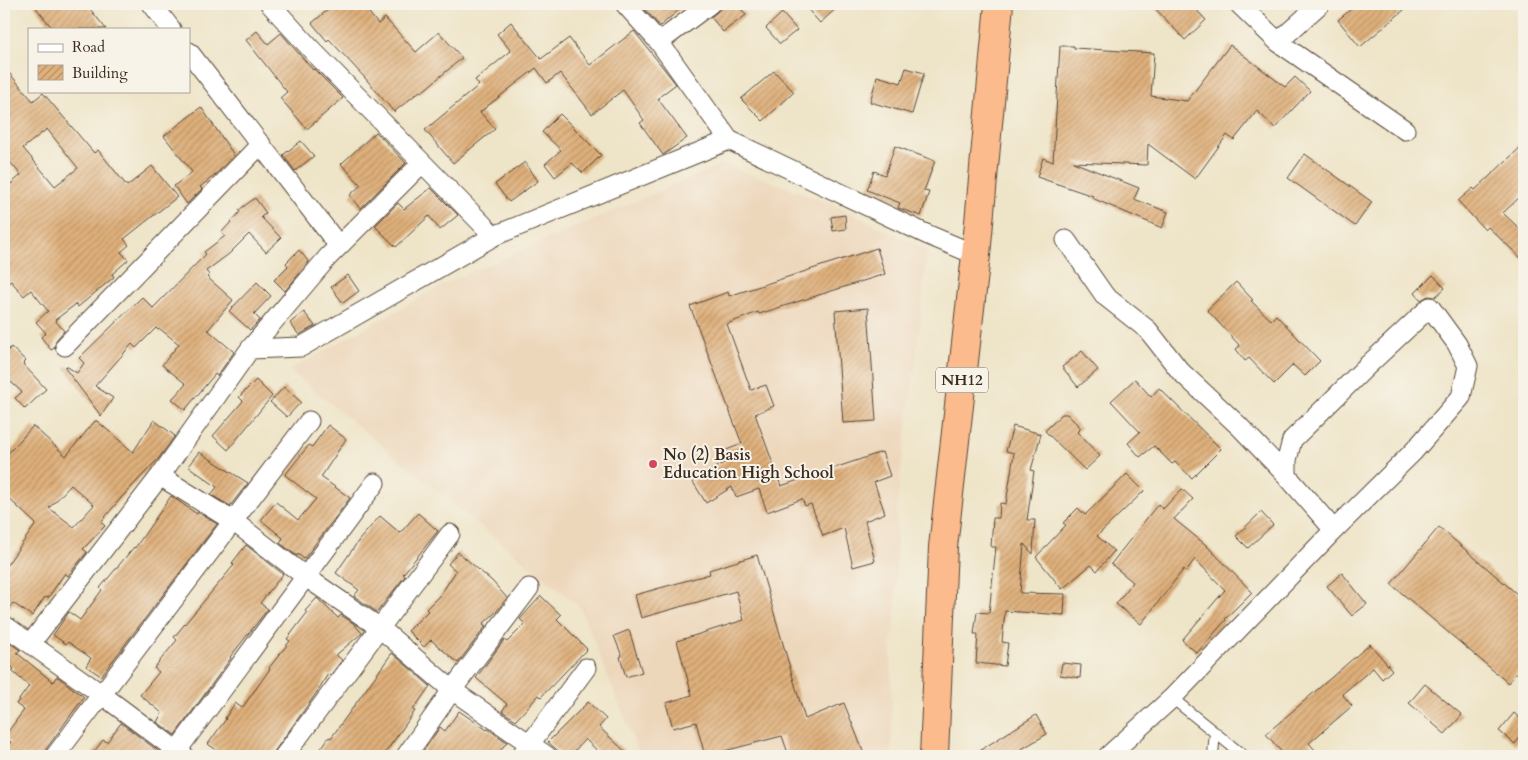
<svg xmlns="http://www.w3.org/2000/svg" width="1528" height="760" viewBox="0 0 1528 760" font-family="Cardo,serif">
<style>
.built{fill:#edd7bb}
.building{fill:url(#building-hatch);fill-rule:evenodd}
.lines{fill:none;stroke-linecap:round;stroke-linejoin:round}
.service-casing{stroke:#564637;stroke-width:12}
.minor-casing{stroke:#564637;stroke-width:21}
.trunk-casing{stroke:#564637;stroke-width:30}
.service{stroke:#fff;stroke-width:10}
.minor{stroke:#fff;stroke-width:19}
.trunk{stroke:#fbbb8d;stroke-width:28}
.poi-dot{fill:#d1495b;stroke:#f7f3e8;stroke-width:2}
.labels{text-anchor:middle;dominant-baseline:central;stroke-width:4;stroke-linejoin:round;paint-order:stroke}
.shield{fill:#f7f3e8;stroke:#73665b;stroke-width:1}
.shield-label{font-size:15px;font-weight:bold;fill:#3b2a1e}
.poi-label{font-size:16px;font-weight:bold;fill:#3b2a1e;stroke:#f7f3e8;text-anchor:start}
</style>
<defs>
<pattern id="building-hatch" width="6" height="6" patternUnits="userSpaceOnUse" patternTransform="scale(1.25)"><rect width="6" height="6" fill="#dfb07b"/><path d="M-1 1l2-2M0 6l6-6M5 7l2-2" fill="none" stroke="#b68f64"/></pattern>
</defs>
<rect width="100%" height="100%" fill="#f7f3e8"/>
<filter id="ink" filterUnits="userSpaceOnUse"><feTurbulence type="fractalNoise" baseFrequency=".02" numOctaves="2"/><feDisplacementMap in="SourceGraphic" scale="10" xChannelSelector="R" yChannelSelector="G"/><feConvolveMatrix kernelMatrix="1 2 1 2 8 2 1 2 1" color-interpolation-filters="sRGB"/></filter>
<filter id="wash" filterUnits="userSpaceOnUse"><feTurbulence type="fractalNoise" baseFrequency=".0096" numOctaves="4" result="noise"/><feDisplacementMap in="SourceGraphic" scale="20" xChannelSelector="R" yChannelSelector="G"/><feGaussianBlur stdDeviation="1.12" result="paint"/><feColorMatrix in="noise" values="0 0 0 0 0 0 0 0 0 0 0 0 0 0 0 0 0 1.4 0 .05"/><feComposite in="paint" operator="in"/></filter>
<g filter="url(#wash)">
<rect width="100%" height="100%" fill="#eee4c7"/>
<!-- built -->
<path class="built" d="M723,164L832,204L927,251L917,350L897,501L895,623L891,644L892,756H640L580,607L289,370L448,282Z"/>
<g id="blocks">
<!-- building -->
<path class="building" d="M33,4H86L106,29H53Z
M335,4H362L378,24L385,18L416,52L439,32L462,58L422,92L420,91L394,112L365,78L329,39L327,41L312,23Z
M640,4H686L660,26Z
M727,4H737L746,15L723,32L711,17Z
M803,4H841L820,23Z
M1151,4H1191L1206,20L1185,40Z
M1357,4H1411L1360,47L1338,20Z
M782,13L797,30L780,44L766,28Z
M511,22L541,59L569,38L590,65L634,31L676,84L659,97L660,98L658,99L687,138L663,155L640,123L644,120L623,90L592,114L560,73L547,83L536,68L480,112L495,129L453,163L425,130L479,85L475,80L511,51L497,34Z
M257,31L268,44L281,33L313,70L314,69L343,98L307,129L280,98L287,92L246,40Z
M1230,45L1285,87L1295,77L1310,91L1275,128L1257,111L1234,140L1227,135L1195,179L1148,144L1147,165L1073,162L1139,188L1134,199L1168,212L1162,228L1092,198L1093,196L1037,177L1043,158L1053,162L1060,46H1074V48L1154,53L1151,96L1187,101Z
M4,67L33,101L43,93L94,153L98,150L127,186L152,166L177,197L124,239L129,245L121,252L128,260L112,274L114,277L78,307L76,304L55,320L64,331L57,339L54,348L51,350L41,337L46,333L36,322L48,311L31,290L24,296L11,281L4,287V190L21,175L4,155ZM47,129L78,168L55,186L23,148Z
M906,68L924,73L912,114L870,102L877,76L901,83Z
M774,71L794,92L763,121L741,99Z
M201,107L234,155L215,175L200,187L202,189L187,204L174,186L192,172L164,136Z
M560,114L601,155L583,173L572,163L555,177L545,164L561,150L542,132Z
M376,132L406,163L360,209L350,195L361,185L341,164Z
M301,141L314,156L295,171L283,155Z
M1524,144V193L1503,213L1524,233V261L1488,227L1485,230L1458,201L1473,188L1475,190Z
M895,146L935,161L924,191L929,192L921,216L898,208L900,203L867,190L874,171L885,175Z
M1305,154L1372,202L1355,226L1288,178Z
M525,162L538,181L509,202L495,184Z
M431,188L458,215L440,230L429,216L396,247L375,226L398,203L404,209Z
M255,198L266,213L261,217L281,238L266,252L249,234L229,254L206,271L209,275L207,277L233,300L208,330L234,352L217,376L215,374L185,410L172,399L186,384L162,365L179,344L160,329L158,330L156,328L136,348L132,344L95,386L113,398L101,416L65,368L66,366L77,373L84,363L79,358L142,297L153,308L206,254L204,252L225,236L221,233L240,212L239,210Z
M845,215L846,229L833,231L831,217Z
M877,248L885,274L759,314L758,312L727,324L751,390L766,385L774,406L755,414L781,486L882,452L890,476L874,482L885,513L865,521L875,561L853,567L844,528L823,536L811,504L805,506L802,499L767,512L759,489L736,497L732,487L706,503L693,482L725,462L721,452L742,444L690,306L728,292L729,296Z
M299,250L309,262L285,291L274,280L288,266L286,263Z
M348,275L359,291L343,303L331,287Z
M1433,275L1445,288L1435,297L1428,296L1421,300L1415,293Z
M257,282L271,296L254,314L260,320L250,330L229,311Z
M1236,282L1253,300L1251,301L1271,320L1276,315L1320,361L1305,376L1293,365L1274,384L1249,358L1245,361L1236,349L1240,346L1207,310Z
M868,308L876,421L843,423L835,311Z
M304,312L315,326L299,335L290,323Z
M11,347L26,361L23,364L46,389L25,409L15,398L22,392L4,376V355Z
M1082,351L1098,370L1078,387L1062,367Z
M1135,379L1151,397L1159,388L1221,449L1192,478L1175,462L1172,464L1154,446L1140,457L1128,443L1140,432L1111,401Z
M256,380L272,396L228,450L213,436L243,401L239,397Z
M284,387L301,402L287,417L270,402Z
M1062,414H1067L1081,428L1077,432L1100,456L1085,470L1045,431Z
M154,420L175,436L158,459L121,498L101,522L105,526L83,549L87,552L68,576L65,573L48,598L45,597L32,616L13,603L4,614V569L36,524L4,494V458L33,426L66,456L95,421H97L133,452ZM71,485L94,505L74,527L49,508Z
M328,425L346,439L321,477L350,498L304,559L298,554L297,556L280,543L283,538L261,520L276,502L298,520L316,499L285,475L309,445L312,447Z
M1013,426L1041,434L1031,470L1034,471L1027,520H1035L1033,554L1024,544L1020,593L1065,594L1064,615L1005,611L1002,642L1008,643L1005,666L976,663L978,634H974L977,612L989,613L996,547H991L993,518H999L1000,503L1006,504L1014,453L1006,451Z
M199,452L248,483L230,506L211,495L217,487L188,466Z
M1127,474L1144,491L1097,536L1114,551L1097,571L1091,565L1062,589L1036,557L1066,525L1063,523L1078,508L1085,515Z
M1182,489L1193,499L1174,519L1206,545L1252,592L1225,619L1226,620L1197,653L1182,640L1225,590L1195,559L1186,571L1184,569L1141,624L1116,604L1133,582L1111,564L1158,504L1163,509Z
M171,496L197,514L198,512L217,524L101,676L86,666L91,658L68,642L66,644L53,635L69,612L80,620L102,590L100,588L134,547L135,548Z
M1261,512L1273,525L1248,548L1236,536Z
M418,513L438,531L403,574L405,576L377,612L354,596L359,590L336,573L359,540L380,516L400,533Z
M1439,527L1524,600V664L1508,683L1391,584Z
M246,545L283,574L260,603L268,609L230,657L231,658L175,735L157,722L162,713L140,695L159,672L154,668L177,640L174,637L234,565L232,563Z
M458,552L492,581L507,598L497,611L483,624L486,626L458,663L431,640L424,647L408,631L428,611L426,609L441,594L456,571L448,564Z
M757,555L805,719L844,703L865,756H789L782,736L705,756L696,722L673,728L666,703L692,695L677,641L744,620L736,591L641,618L635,595L710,574L709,570Z
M1342,573L1367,604L1352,616L1327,586Z
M541,596L561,615L557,619L587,649L541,697L539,695L516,720L502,711L507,704L476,678L504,640L507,642L525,624L520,619Z
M317,598L338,618L341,615L353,623L362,633L336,655L342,660L330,676L328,674L315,695L271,756H225L208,744L226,719L225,718L235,703L242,708L270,669L269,668L290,641L287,639L307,613L305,611Z
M629,630L642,672L626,677L620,657L622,656L614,636Z
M4,639L20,650L17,653L53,682L56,677H58L84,697L46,749L44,756H4V753L11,742L4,737L24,710L16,704L29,686L12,671L14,669L9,664L4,670Z
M1370,644L1392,670L1382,679L1373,668L1342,694L1352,706L1309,743L1320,756H1285L1266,734Z
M392,653L430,686L413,710L415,711L383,756H330L320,750L329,737L331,738Z
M1062,663L1081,665L1080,678L1060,675Z
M1425,684L1462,715L1445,734L1409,703Z
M588,702L606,719L599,727L630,756H603L585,739L570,756H564L548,742Z
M459,711L487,730L488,729L507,742L496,756H420L440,727L445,731Z
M1514,713L1524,722V733L1515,744L1499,731Z
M1036,715L1047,734L1010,756H971Z
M121,723L162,754V756H91L103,740L107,742Z"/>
</g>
</g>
<g filter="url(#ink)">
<use href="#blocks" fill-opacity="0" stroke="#564637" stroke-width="1"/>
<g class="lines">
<defs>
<path id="service" d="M1172,698L1244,756
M1212,756L1213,755L1215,732"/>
<path id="minor" d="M152,4L171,29
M270,4L310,48L494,236
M625,4L659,42L729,140
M1239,4L1278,42L1405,130
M659,42L710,4
M1278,42L1320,4
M189,52L339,246
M1066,240L1105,296L1148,330L1180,371L1239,426L1287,476
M65,346L261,144
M250,349L301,347L494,236L729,140L926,234L976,255
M160,476L233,521L306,577L380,628L452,690L547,756
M4,625L101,694L184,756
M31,643L160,476L250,349L328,257L422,163
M55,756L309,421
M173,756L375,483
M284,756L450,534
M406,756L452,690L529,588
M521,756L586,668
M1108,756L1172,698L1334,530L1413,452L1461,397L1468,366L1457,344L1430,307L1367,366L1292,440L1287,460V476L1334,530"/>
<path id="trunk" d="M934,756L943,547L976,255L999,4"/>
</defs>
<!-- service casing -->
<use href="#service" class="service-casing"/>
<!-- minor casing -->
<use href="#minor" class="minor-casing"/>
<!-- trunk casing -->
<use href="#trunk" class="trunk-casing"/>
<!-- service -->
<use href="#service" class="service"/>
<!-- minor -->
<use href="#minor" class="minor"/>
<!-- trunk -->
<use href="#trunk" class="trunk"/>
</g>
</g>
<!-- markers -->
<circle class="poi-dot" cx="653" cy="464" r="5"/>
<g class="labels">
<!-- shield labels -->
<rect class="shield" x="936" y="367.5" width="52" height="25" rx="4"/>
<g class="shield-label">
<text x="962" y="380">NH12</text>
</g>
<!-- poi labels -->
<g class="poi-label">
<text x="663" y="455">No (2) Basis<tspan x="663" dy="18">Education High School</tspan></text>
</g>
</g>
<!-- margin -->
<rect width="1528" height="760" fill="none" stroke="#f7f3e8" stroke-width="20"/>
<!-- legend -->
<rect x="28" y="28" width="162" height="65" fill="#f7f3e8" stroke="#aca397"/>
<rect x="38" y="44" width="25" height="8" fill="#ffffff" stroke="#aca397"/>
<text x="72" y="52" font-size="15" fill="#3b2a1e">Road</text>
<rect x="38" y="65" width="25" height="15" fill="url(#building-hatch)" stroke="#aca397"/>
<text x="72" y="78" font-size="15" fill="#3b2a1e">Building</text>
</svg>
